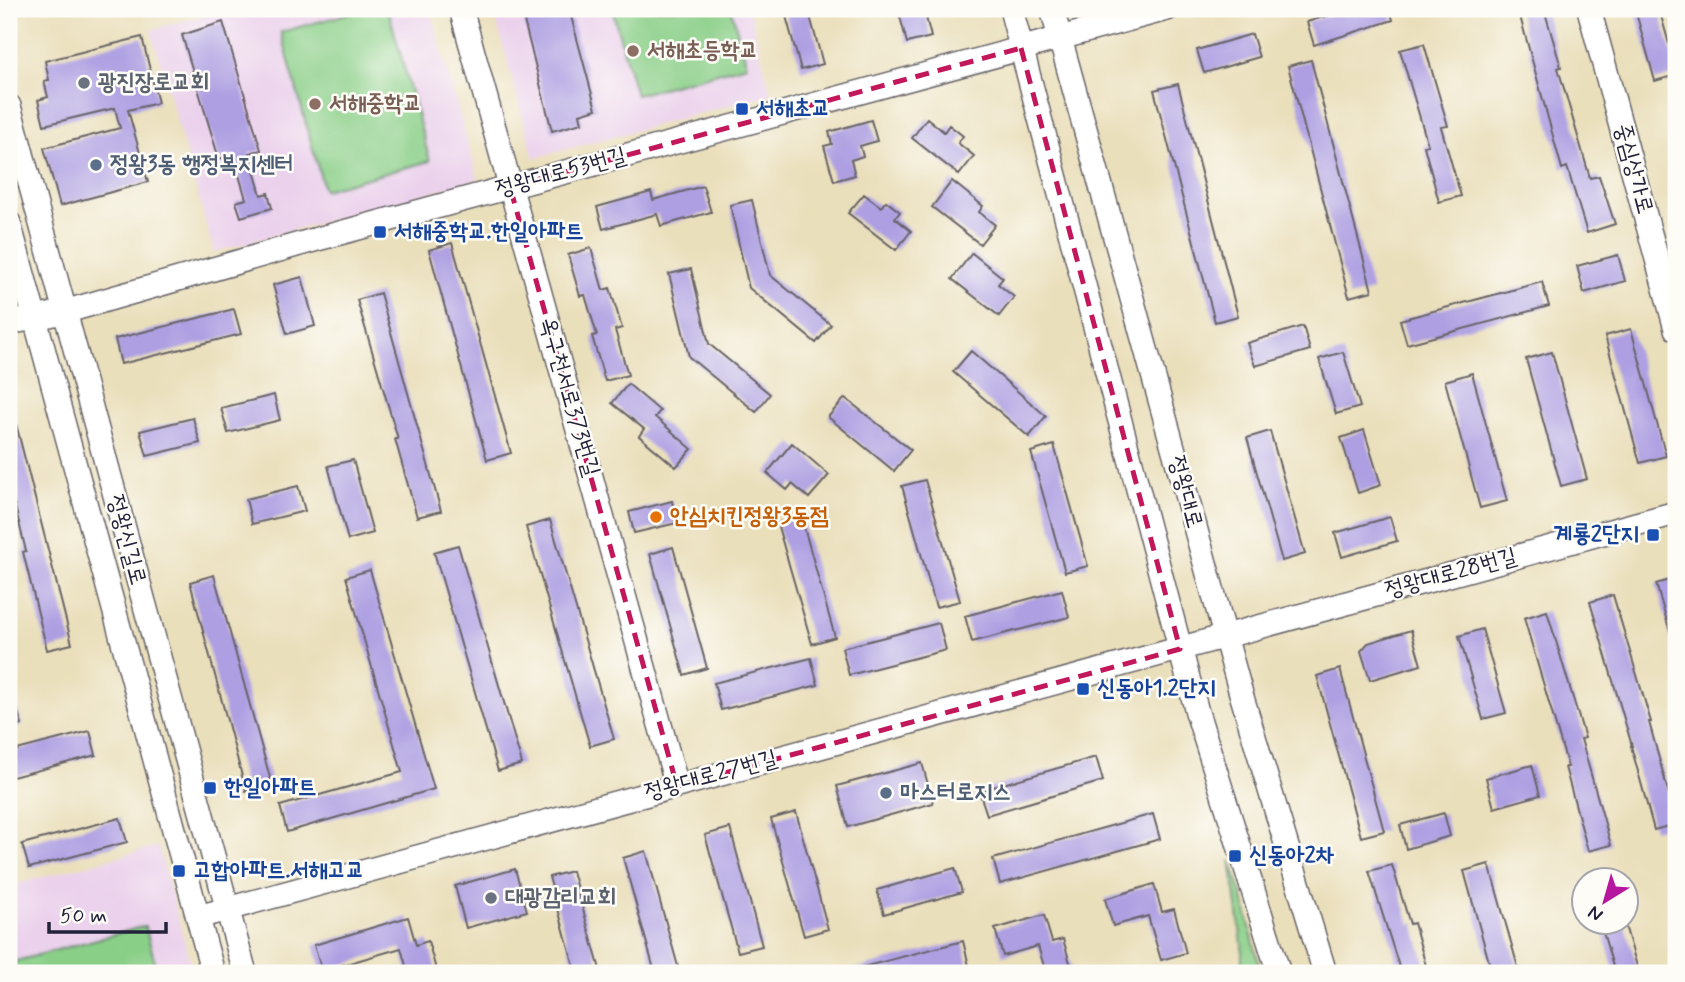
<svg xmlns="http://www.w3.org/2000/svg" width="1685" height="982" viewBox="0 0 1685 982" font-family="Mynerve,'Poor Story',sans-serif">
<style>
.built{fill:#ebd1ec}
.green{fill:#8acf88;stroke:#567862;stroke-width:2}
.building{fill:#ad9fe2}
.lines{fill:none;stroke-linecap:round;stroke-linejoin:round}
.minor-casing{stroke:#686468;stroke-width:26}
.minor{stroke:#fff;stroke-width:23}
.marked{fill:none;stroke:#c2185b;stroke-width:5;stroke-dasharray:14 9;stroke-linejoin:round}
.education-dot{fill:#8d6e63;stroke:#fdfcf7;stroke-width:2.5}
.worship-dot{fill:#6b7280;stroke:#fdfcf7;stroke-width:2.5}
.transit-dot{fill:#1a4fb4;stroke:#fdfcf7;stroke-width:2.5}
.service-dot{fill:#5c6f8a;stroke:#fdfcf7;stroke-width:2.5}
.food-dot{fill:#e8710a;stroke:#fdfcf7;stroke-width:2.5}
.labels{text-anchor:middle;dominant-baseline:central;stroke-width:5;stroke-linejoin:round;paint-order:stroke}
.education-label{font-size:23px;font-weight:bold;fill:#785e54;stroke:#fdfcf7;text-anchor:start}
.worship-label{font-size:23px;font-weight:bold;fill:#5b616d;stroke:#fdfcf7;text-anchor:start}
.transit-label{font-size:23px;font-weight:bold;fill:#164399;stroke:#fdfcf7;text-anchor:start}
.service-label{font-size:23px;font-weight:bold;fill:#4e5e75;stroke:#fdfcf7;text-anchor:start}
.street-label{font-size:23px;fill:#22223b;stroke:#fdfcf7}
.food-label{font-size:23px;font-weight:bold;fill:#c56008;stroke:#fdfcf7;text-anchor:start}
</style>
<rect width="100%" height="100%" fill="#fdfcf7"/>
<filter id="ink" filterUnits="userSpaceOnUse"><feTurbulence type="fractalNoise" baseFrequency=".0143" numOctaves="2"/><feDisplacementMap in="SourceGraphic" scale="14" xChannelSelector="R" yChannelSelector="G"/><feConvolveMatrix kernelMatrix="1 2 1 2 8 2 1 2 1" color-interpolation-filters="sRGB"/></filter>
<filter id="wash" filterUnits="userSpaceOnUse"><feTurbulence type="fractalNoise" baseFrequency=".00686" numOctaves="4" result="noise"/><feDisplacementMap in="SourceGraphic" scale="28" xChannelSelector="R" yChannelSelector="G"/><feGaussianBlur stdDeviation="1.57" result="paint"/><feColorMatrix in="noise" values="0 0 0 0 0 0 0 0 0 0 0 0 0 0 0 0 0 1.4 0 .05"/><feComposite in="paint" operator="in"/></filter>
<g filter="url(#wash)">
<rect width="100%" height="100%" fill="#eadfbb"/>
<!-- built -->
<path class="built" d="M227,9H430L478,179L214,252L151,30Z
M493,9H749L771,94L534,158Z
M158,846L193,973H9V886Z"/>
<!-- green -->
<path class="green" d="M365,9H388L430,161L324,190L281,32Z
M612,9H731L747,65L636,95Z
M1231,860L1243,898L1261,973H1242V944Z
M145,926L158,973H9V963Z"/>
<g id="blocks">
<!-- building -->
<path class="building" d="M521,9H569L596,109L580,114L582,123L552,131Z
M784,9H808L823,64L801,70Z
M898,9H924L931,37L907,43Z
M1350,9H1390L1393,20L1314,45L1307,22Z
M1518,9H1544L1561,67L1558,68L1590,178L1599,176L1615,224L1587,233L1567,167L1562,169Z
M1635,9H1659L1676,68V75L1655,81Z
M223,22L261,150L249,153L261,195L268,193L272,208L241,217L236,202L246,199L233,155L219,159L182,35Z
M1252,34L1259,57L1204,73L1197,50Z
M142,37L158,103L128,110L148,182L60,206L44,148L120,128L115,108L44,125L38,100L48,97L44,81L49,80L45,61Z
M1424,44L1448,126L1441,127L1461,196L1439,202L1424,146L1428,145L1400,50Z
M1311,60L1372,291L1349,297L1288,66Z
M1178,84L1238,316L1215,322L1154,90Z
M927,118L944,132L949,125L963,136L958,143L974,156L959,175L912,138Z
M871,120L877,141L860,146L863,156L851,160L855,175L834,181L824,146L832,144L829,132Z
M952,181L983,206L979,212L995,225L980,244L932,207Z
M703,186L711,212L661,226L657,214L603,229L597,207L651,192L653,200Z
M864,194L881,207L886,201L900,212L895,218L911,231L896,250L848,213Z
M752,200L770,275L831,325L816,343L749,288L730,205Z
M452,243L511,453L487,460L429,250Z
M591,248L603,290L610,288L622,328L615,330L628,375L605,381L592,336L597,335L585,295L580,296L568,255Z
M972,253L1003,278L998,284L1014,297L999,316L952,279Z
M1618,255L1625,281L1584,293L1577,266Z
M691,269L709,344L770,394L756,412L689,357L669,274Z
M302,277L315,326L287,334L273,285Z
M1542,282L1549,306L1407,344L1400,320Z
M380,293L441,511L417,517L395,439H398L357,300Z
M234,309L241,334L121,364L115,339Z
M1303,326L1310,350L1255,366L1247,343Z
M1631,329L1666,456L1640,463L1605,336Z
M971,351L1046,416L1029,437L953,372Z
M1343,352L1360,407L1336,414L1319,359Z
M1552,352L1587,479L1561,486L1526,359Z
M1472,373L1507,501L1480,508L1445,381Z
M628,384L660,411L655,417L692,449L676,467L639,436L644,429L612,403Z
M274,395L280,420L228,433L221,408Z
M845,398L911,450L894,471L828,417Z
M13,412L72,644L47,650L23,552L26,551L9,482V413Z
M193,418L200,443L147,456L140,431Z
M1364,430L1381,485L1358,493L1341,438Z
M1270,431L1305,554L1282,561L1247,438Z
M792,443L829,475L809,498L792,484L787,490L767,473Z
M1054,445L1088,566L1065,572L1031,452Z
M353,460L373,533L348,540L328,466Z
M925,480L960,601L936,607L902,486Z
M298,486L305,511L252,524L246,499Z
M672,501L677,523L634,533L629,512Z
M801,517L835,637L812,644L777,523Z
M1390,517L1397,541L1342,557L1335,533Z
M550,520L614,739L590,746L526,527Z
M458,545L522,764L498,771L434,552Z
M673,547L707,668L684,675L650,554Z
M370,570L434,789L287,832L280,806L402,772L346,577Z
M214,575L272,785L246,791L190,582Z
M1676,578V642H1673L1656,584Z
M1062,590L1069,617L972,642L965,616Z
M1613,595L1651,722H1649L1676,820V824L1654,830L1631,746H1632L1590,602Z
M1547,611L1585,738L1581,739L1611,845L1588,851L1565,767H1568L1524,618Z
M939,623L946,650L849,675L842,648Z
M1482,629L1506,713L1483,719L1459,636Z
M1411,630L1421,665L1370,680L1361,651L1368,643Z
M811,658L818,685L721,710L714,683Z
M1340,669L1384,831L1361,837L1317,676Z
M9,692H12L22,725L9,729Z
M90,731L96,755L9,778V752Z
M1096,757L1103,781L987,815L979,791Z
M922,763L933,803L848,827L837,786Z
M1532,765L1540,795L1494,808L1486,778Z
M796,812L828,929L804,936L771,819Z
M1444,813L1450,836L1406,849L1400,825Z
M1153,814L1160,839L1000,884L993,859Z
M120,818L127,842L29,868L22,844Z
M730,828L762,946L738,952L705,835Z
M646,851L679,970L669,973H655L623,858Z
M1489,864L1519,971L1509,973H1492L1464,871Z
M1392,865L1410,924L1414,923L1428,973H1401L1369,871Z
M955,868L962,892L884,914L877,890Z
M515,869L527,911L466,928L455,886Z
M572,871L601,973H576L549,877Z
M1154,884L1162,912L1174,909L1186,953L1161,960L1148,916L1113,926L1105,899Z
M1044,915L1052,942L1063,939L1073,973H1046L1038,946L1003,956L995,929Z
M408,917L416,945L428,941L437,973H408L401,948L322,971L314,945Z
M1600,922H1624L1639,973H1615Z
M963,941L970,970L956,973H855V969Z"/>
</g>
</g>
<g filter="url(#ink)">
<use href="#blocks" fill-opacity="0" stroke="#686468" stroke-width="2"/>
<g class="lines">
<defs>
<path id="minor" d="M461,9L677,786
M1011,9L1197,712L1279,973
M1052,9L1242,697L1325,973
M1589,9L1676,329
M9,106L245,973
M9,223L213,973
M9,323L64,312L314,240L1167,9
M198,917L1676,513"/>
</defs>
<!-- minor casing -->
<use href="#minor" class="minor-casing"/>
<!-- minor -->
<use href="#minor" class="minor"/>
</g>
</g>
<!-- marked area -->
<path class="marked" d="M1021,48L1180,649L677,786L510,187Z"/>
<!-- markers -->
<g class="education-dot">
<circle cx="633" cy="51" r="7"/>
<circle cx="315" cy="104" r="7"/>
</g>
<g class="worship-dot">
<circle cx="84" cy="83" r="7"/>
<circle cx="491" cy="898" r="7"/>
</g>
<g class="transit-dot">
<rect x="735" y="102" width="14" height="14" rx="3.5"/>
<rect x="373" y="225" width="14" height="14" rx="3.5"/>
<rect x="1646" y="528" width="14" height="14" rx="3.5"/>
<rect x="1076" y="682" width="14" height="14" rx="3.5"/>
<rect x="203" y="781" width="14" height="14" rx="3.5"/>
<rect x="1228" y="849" width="14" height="14" rx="3.5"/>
<rect x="172" y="864" width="14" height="14" rx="3.5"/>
</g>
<g class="service-dot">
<circle cx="96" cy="165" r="7"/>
<circle cx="886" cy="793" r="7"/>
</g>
<circle class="food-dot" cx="656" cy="517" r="7"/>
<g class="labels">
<!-- education labels -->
<g class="education-label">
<text x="647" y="51">서해초등학교</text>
<text x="329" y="104">서해중학교</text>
</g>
<!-- worship labels -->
<g class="worship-label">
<text x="98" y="83">광진장로교회</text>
<text x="505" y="898">대광감리교회</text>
</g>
<!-- transit labels -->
<g class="transit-label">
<text x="756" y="109">서해초교</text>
<text x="394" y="232">서해중학교.한일아파트</text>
<text x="1639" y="535" text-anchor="end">계룡2단지</text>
<text x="1097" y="689">신동아1.2단지</text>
<text x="224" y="788">한일아파트</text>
<text x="1249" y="856">신동아2차</text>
<text x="193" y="871">고합아파트.서해고교</text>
</g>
<!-- service labels -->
<g class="service-label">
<text x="110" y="165">정왕3동 행정복지센터</text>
<text x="900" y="793">마스터로지스</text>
</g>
<!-- street labels -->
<g class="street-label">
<text transform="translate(1633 169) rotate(75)">중심상가로</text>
<text transform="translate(561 173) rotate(-15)">정왕대로53번길</text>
<text transform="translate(569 397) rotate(74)">옥구천서로373번길</text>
<text transform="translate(1185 492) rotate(75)">정왕대로</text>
<text transform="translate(126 540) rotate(75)">정왕신길로</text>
<text transform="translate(1451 574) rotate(-15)">정왕대로28번길</text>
<text transform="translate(711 776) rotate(-15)">정왕대로27번길</text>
</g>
<!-- food labels -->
<g class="food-label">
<text x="670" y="517">안심치킨정왕3동점</text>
</g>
</g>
<!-- margin -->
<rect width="1685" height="982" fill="none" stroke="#fdfcf7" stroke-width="35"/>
<!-- north arrow -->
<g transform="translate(1605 901) rotate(217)"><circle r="33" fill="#fdfcf7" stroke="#a5a5ac" stroke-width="2"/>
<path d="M0-5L12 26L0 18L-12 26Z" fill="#b5179e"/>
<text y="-10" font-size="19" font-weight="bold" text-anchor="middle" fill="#22223b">N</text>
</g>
<!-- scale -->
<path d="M49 922v10h117v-10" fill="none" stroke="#22223b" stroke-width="3.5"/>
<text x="60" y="922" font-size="21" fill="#22223b" stroke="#fdfcf7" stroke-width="5" paint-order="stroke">50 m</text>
</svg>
